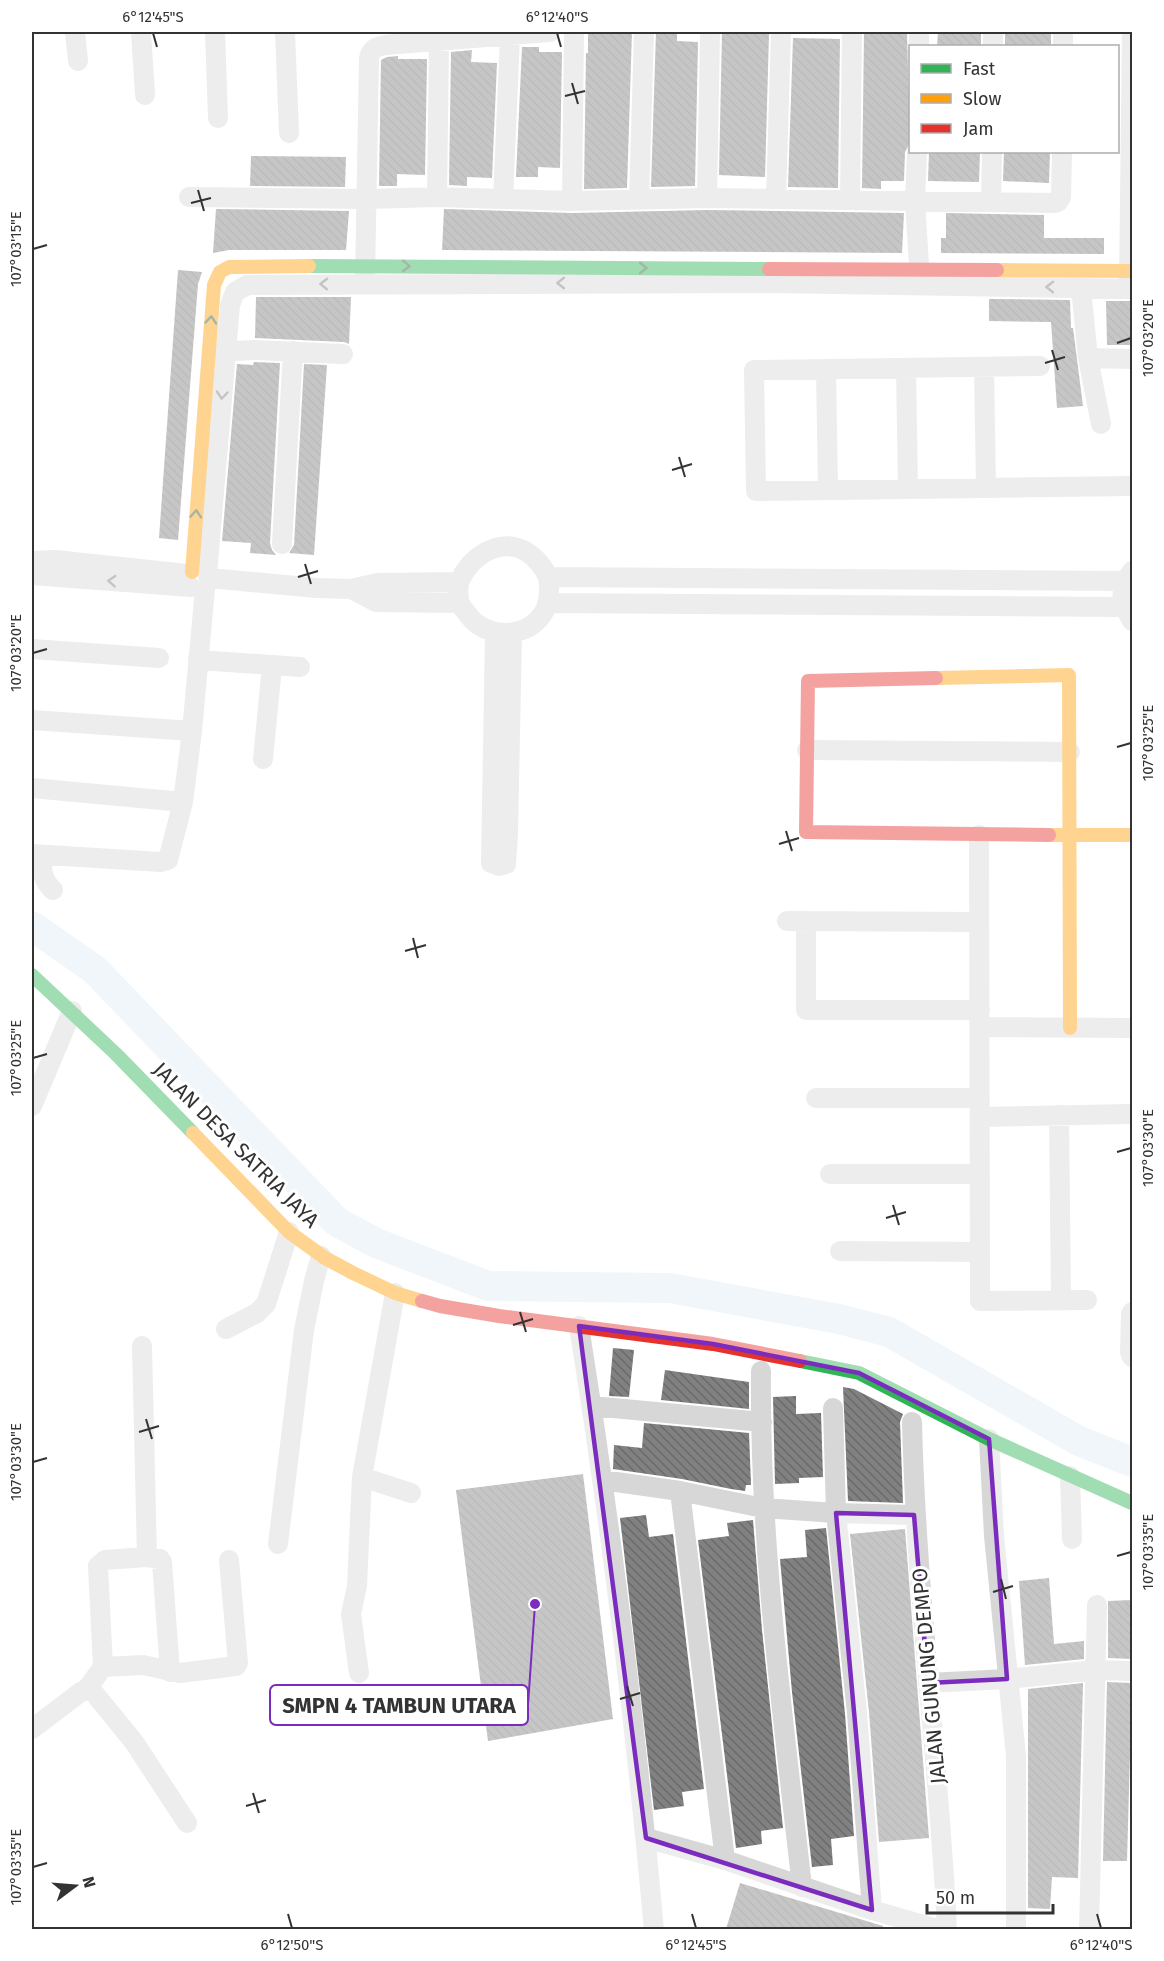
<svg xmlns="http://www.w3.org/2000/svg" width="1164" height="1961" viewBox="0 0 1164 1961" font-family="'Fira Sans',sans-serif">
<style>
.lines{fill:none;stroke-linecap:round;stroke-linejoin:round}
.river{stroke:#ddebf3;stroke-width:30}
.building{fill:url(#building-back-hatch)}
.street{stroke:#d7d7d7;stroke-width:20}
.fast{stroke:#30b455;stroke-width:14}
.slow{stroke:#ff9f0a;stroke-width:14}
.jam{stroke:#e5322d;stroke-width:14}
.oneway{stroke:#32603f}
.oneway2{stroke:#7d7d7d}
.marked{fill:none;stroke:#7b2cbf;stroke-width:4.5;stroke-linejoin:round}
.ticks{fill:none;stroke:#333;stroke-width:2}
.labels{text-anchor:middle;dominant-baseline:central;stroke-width:6;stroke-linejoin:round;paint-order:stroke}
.street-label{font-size:21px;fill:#333;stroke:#fff}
.leader{fill:none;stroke:#7b2cbf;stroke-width:2}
.callout-dot{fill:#7b2cbf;stroke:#fff;stroke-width:2}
.callout{fill:#fff;stroke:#7b2cbf;stroke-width:2}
.callout-label{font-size:22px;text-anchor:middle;font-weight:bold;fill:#333}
.neatline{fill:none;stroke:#333;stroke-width:2}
.ticks-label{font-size:15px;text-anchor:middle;fill:#333}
</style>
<defs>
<pattern id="building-back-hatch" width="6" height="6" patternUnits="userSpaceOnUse" patternTransform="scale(1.5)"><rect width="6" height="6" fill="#818181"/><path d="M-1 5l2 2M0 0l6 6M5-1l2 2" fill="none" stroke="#6a6a6a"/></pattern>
</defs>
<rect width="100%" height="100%" fill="#fff"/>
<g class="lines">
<!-- river -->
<path class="river" d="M32,926L95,970L337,1222L376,1243L488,1286L670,1288L839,1319L889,1332L1079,1441L1132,1462"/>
</g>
<!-- building -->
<path class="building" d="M588,32H632L627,188L584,189L586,53H588Z
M656,32H677V41L698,42L695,186L651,187Z
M722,32L769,34L765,177L719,175Z
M864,32H907L910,143L905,152L904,181H881V189L862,188Z
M938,32L981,34V46H937Z
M1005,32H1051V46H1005Z
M793,38L840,39L838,188L788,187Z
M522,47H539V52H562L560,168L538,167V177H516Z
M472,50L471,62L497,63L492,178L467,177V186L449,185L451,52Z
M398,56V59H427L425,175L397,174V186H379L381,60L387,57Z
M929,152H980L979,182L928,181Z
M1004,152H1050L1049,183L1003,181Z
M251,156L346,157L345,187L250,186Z
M216,209L349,211L346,250H229L213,253Z
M444,209L572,213L707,210L904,213L902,253L442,250Z
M946,213L1044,215V238H1104V254L941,253V238H946Z
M178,270L202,272L198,284L178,540L159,538Z
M256,297H351L349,344L344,342L255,338Z
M989,299L1070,300L1071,328H1073L1083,406L1057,408L1051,322L989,321Z
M1106,301H1132V345H1107Z
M254,362L280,363L270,543L272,550L276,555L250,553L251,543L222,541L237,364L253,365Z
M304,364L327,365L314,555L289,553L294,545Z
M613,1348L634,1350L629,1397L609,1396Z
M665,1370L749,1382V1409L661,1400Z
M843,1387L854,1389L903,1414L900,1422L903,1503L848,1501Z
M796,1396V1414L821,1413L823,1477L799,1478V1483L775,1484L773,1397Z
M644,1423L749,1433L751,1485H746L745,1491L731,1489L682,1479L613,1469L614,1445L642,1448Z
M583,1474L613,1719L488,1741L456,1490Z
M646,1515L649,1537L673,1534L704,1789L682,1792L684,1806L654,1810L620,1518Z
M753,1520L762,1630L783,1828L761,1831L762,1844L736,1848L698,1540L729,1536L727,1523Z
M826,1528L845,1714L854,1836L831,1839L833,1865L812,1867L792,1692L780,1559L807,1557L805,1530Z
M905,1529L929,1838L879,1842L869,1712L850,1534Z
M1049,1578L1054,1644L1084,1641V1659L1025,1665L1019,1581Z
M1132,1600V1659L1108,1658V1601Z
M1107,1682L1132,1683L1127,1861H1103Z
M1083,1683L1078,1878L1052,1877L1050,1909L1028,1908V1689Z
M740,1883L883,1926V1929H726Z"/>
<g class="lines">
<!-- street -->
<path class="street" d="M75,32L78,61
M141,32L145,95
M215,32L218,118
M285,32L289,133
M919,46V32
M993,46V32
M1063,46V32
M917,152L915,201L920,281
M189,197L367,199L437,197L572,201L707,198L1054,203L1058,202L1061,197L1062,152
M437,197L439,42
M707,198L710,32
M503,199L510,36
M776,199L781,32
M639,200L644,32
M850,200L852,32
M572,201L574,32
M991,202L992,152
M365,278L369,59C370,49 376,47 385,45L550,32
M1129,284L1132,32
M1081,288L1088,358L1101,424
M214,352L254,350L343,354
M1088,358L1132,359
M1040,366L754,370L756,491L1132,486
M984,367L986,488
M906,368L908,489
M826,369L828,490
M282,544L293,351
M32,561L55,560L187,574
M1132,571C1118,588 1121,603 1132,621
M207,574L230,305L235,292L247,285L773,283L1132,289
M32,575L191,587
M549,577L1124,581
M209,578L317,588L351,589L377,583L459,582
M351,589L376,602L459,603C464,609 470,619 477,624C497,638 527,636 542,615C548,607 549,599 549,589C549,577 547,573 540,564C515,532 476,547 460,580C457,586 459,596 459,603
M549,603L1123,607
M495,633L491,863L499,866L506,864L508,833L512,634
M32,649L159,658
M198,660L300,667
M32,720L192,731
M807,750L1070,752
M263,759L272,666
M32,788L183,802
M979,835L980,1301L1087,1300
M32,854L161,862L168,860L183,802L192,731L205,589
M41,856C42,870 42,880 53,890
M787,921L979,922
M806,921V1010H980
M980,1027L1132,1028
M816,1098H980
M32,1106L72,1011
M1059,1115L1061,1300
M980,1117L1129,1114
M830,1174H980
M840,1251L980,1252
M1132,1312L1131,1314L1130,1352L1132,1357
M579,1326C611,1526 636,1728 654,1930
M226,1329L257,1313L266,1304L289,1232
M761,1371C759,1543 783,1715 802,1887
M592,1406L762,1422
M833,1408L836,1513L857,1713L872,1910
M912,1422C916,1592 939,1760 947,1930
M989,1439L994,1536L1016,1756V1930
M1070,1476L1072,1539
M362,1477L411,1493
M602,1480L680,1491L763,1508L836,1513L914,1515
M680,1491L725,1860
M278,1544L304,1330L314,1281L321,1256
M147,1557L160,1559L162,1562L170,1672
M103,1667L143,1665L180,1673L236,1666L238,1663L229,1560
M359,1673L351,1614L357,1586L362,1477L395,1293
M928,1683L1007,1679L1096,1670L1132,1671
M86,1690L103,1667L98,1566L105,1560L147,1557L142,1346
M32,1729L82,1691L88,1690L94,1693L134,1742L187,1823
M646,1838L725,1860L872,1910L941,1930
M1089,1930L1097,1605"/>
<!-- fast -->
<path class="fast" d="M309,266L769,269
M32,975L116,1054L193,1133
M800,1361L859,1373L989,1439L1132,1503"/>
<!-- slow -->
<path class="slow" d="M997,270L1132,271
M192,572L214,285L220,272L229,267L309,266
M936,678L1069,675L1070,1028
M1049,835H1132
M193,1133L289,1232L325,1258L353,1273L395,1293L422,1301"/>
<!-- jam -->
<path class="jam" d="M769,269L997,270
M936,678L808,681L806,832L1049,835
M422,1301L440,1306L499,1316L713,1344L800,1361"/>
</g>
<!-- one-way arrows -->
<defs><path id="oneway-chevron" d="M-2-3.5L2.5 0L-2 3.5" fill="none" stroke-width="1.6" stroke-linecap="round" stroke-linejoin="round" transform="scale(1.5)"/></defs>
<g class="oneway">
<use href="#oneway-chevron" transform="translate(406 266) rotate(1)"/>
<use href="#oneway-chevron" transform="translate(643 268) rotate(1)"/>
<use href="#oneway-chevron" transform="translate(211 320) rotate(-85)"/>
<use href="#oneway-chevron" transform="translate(196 514) rotate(-86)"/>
</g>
<g class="oneway2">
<use href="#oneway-chevron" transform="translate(561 283) rotate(180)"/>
<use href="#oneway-chevron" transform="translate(324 284) rotate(-179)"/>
<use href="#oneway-chevron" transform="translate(1050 287) rotate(-179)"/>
<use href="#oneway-chevron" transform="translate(222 395) rotate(95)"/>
<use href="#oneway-chevron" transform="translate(112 581) rotate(-177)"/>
</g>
<!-- marked area -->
<path d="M0 0H1164V1961H0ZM579,1326L713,1344L859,1373L989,1439L1007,1679L928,1683L914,1515L836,1513L872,1910L646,1838Z" fill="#fff" fill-opacity=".55" fill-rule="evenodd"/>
<path class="marked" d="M579,1326L713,1344L859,1373L989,1439L1007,1679L928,1683L914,1515L836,1513L872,1910L646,1838Z"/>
<!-- ticks -->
<path class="ticks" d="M153,33L157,47M557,33L561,47M572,83L578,104M565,96L585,91M198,190L204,211M191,203L211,198M33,249L47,245M1117,343L1131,338M1052,350L1058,370M1045,363L1065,357M679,457L685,477M672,470L692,464M305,564L311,584M298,577L318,571M33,653L47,649M1117,747L1131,743M786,831L792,851M779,844L799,838M413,938L418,958M405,951L426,945M33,1058L47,1054M1117,1152L1131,1148M893,1205L899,1225M886,1218L906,1212M520,1312L526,1332M513,1325L533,1319M146,1419L152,1439M139,1432L159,1426M33,1462L47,1458M1117,1556L1131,1552M1001,1579L1006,1599M993,1592L1013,1586M627,1686L633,1706M620,1699L640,1693M253,1793L259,1813M246,1806L266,1800M33,1867L47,1863M288,1914L292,1928M692,1914L696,1928M1097,1914L1101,1928"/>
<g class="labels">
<!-- street labels -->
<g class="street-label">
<text transform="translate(236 1145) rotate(45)">JALAN DESA SATRIA JAYA</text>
<text transform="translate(929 1676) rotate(-95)">JALAN GUNUNG DEMPO</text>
</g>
</g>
<!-- callouts -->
<path class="leader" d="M535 1604L528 1705"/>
<circle class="callout-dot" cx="535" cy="1604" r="6"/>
<rect class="callout" x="270" y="1685" width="258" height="40" rx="6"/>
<g class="callout-label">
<text x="399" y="1713">SMPN 4 TAMBUN UTARA</text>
</g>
<!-- border -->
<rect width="1164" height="1961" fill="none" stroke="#ffffff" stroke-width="66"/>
<!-- legend -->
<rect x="909" y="45" width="210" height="108" fill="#ffffff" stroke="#adadad" stroke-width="1.5"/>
<rect x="921" y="64" width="30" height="9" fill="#30b455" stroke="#adadad" stroke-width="1.5"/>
<text x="963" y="75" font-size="18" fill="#333333">Fast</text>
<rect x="921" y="94" width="30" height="9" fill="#ff9f0a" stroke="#adadad" stroke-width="1.5"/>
<text x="963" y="105" font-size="18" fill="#333333">Slow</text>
<rect x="921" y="124" width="30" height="9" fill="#e5322d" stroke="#adadad" stroke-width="1.5"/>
<text x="963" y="135" font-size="18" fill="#333333">Jam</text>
<!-- north arrow -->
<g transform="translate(75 1886) rotate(74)" stroke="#ffffff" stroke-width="4.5" paint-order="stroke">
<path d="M0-4.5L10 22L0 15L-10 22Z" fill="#333333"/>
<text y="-9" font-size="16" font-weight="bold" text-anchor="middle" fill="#333333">N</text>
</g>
<!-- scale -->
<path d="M927 1904v9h126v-9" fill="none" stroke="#333333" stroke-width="3"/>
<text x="936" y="1904" font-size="18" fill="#333333" stroke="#ffffff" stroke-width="4.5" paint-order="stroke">50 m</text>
<rect x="33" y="33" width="1098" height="1895" class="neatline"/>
<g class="ticks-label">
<text x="153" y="22">6°12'45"S</text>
<text x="557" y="22">6°12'40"S</text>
<text transform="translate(16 249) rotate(-90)" y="5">107°03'15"E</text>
<text transform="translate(1148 338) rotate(-90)" y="5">107°03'20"E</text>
<text transform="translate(16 653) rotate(-90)" y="5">107°03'20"E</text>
<text transform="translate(1148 743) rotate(-90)" y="5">107°03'25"E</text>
<text transform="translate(16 1058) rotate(-90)" y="5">107°03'25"E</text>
<text transform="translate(1148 1148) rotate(-90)" y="5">107°03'30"E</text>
<text transform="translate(16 1462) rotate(-90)" y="5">107°03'30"E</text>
<text transform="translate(1148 1552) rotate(-90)" y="5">107°03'35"E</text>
<text transform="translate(16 1867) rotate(-90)" y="5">107°03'35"E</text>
<text x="292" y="1950">6°12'50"S</text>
<text x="696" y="1950">6°12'45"S</text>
<text x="1101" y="1950">6°12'40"S</text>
</g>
</svg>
